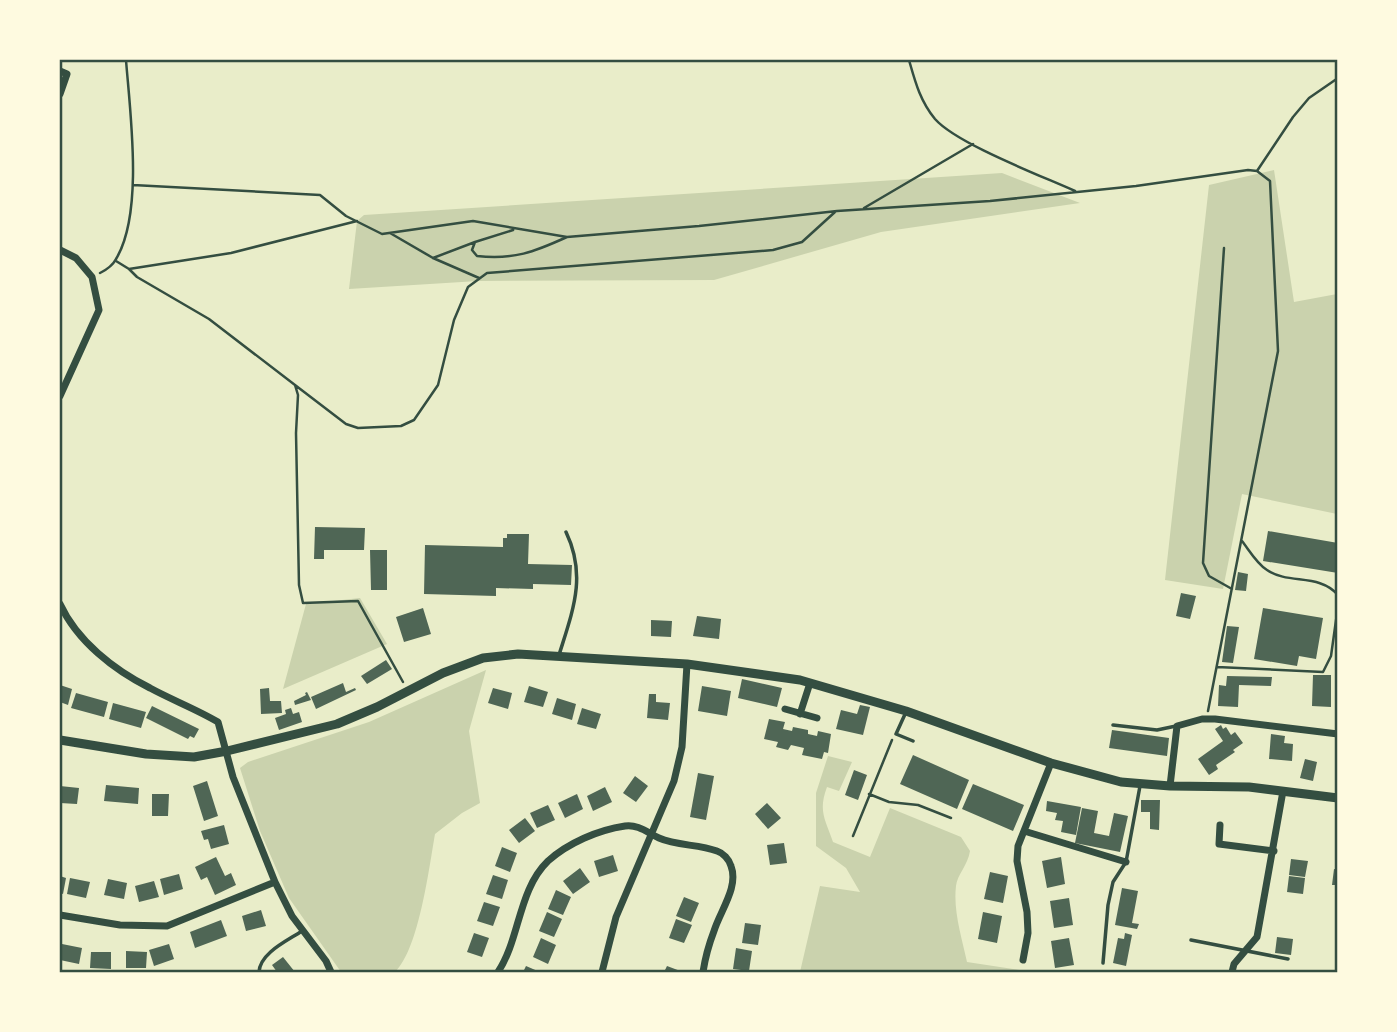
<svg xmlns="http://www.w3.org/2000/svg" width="1397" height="1032" viewBox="0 0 1397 1032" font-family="Helvetica,sans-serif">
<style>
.green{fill:#cad2ad}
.building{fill:#4f6655}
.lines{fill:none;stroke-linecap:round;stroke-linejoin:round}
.path{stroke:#344e41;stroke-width:2.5}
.service{stroke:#344e41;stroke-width:3.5}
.minor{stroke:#344e41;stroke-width:7}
.tertiary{stroke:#344e41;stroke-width:9}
.neatline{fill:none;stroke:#344e41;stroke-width:2.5}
</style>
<rect width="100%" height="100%" fill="#e9edc9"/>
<!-- green -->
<path class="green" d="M1274,170L1294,302L1337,294V514L1242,494L1223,589L1165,580L1209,185Z
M1002,173L1080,203L881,232L714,280L478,281L349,289L357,221L364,215Z
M360,598L387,644L283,689L306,604Z
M486,670L469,731L480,803L462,813L435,834C429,868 419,949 395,972H341L289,898L260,831L240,768L248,762L369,722Z
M828,756L852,762L839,791L827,787C818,811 825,819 833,842L870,857L890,808L961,837L970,851C968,865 957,875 956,886C953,911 962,938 967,962L1033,972H800L820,886L860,892L846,868L816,846V793Z"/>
<!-- building -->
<path class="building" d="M315,527L365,528L364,550H324V559H314Z
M1268,531L1338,543V573L1263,561Z
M507,534H529L528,564L572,565L571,585L533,584V589L496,588V596L424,594L425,545L503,547V538H507Z
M370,550H387V590H371Z
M1238,572L1248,574L1246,591L1235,590Z
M1181,593L1196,596L1190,619L1176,616Z
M423,608L431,634L404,642L396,617Z
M1263,608L1323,618L1316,659L1299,656L1297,666L1254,659Z
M697,616L721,619L719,639L693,636Z
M651,620L672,621L671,637L651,636Z
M1227,626L1239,627L1233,663L1222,662Z
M386,660L392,669L367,684L361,676Z
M1313,675H1331V707L1312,706Z
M1227,676L1272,677L1271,686L1239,685L1238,707L1218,706L1219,685L1226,686Z
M742,679L782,688L777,707L738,698Z
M343,683L346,692L355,688L356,690L316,709L311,697Z
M60,685L72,689L68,705L60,702Z
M529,686L548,692L543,707L524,702Z
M702,686L731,691L727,716L698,711Z
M269,688L270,701H281L282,713L261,714L260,689Z
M493,688L512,693L508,709L488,703Z
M307,692L311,700L295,705L294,701L306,695L305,693Z
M76,693L108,702L104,717L71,708Z
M649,694H656V702L670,703L668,720L647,718Z
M557,698L576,704L572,720L552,714Z
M113,703L146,712L141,728L109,719Z
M860,705L870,707L863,735L836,729L841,710L857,714Z
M152,706L199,729L194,738L190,736L188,739L146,718Z
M291,708L293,714L299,712L302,722L279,730L275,718L286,714L285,710Z
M582,708L601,714L596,729L577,724Z
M769,719L785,722L783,729L792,731L793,727L808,730V734L817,736L818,731L831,734L828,753L824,752L822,759L802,755L804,748L791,745L788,750L776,747L778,742L764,739Z
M1221,725L1223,729L1226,727L1231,735L1235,732L1243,743L1233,750L1235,752L1216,765L1218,769L1209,775L1198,759L1223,741L1215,729Z
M1112,730L1169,738L1167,756L1109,748Z
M1271,734L1285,736L1284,743L1293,744L1292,761L1269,759Z
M913,755L969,780L957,809L900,784Z
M1305,759L1317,762L1313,781L1300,778Z
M854,770L867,775L858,800L845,795Z
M698,773L714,776L706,820L690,817Z
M635,776L648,786L636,802L623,793Z
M207,781L218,816L204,821L193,786Z
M973,784L1024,805L1013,831L962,809Z
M106,785L139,788L138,804L104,801Z
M60,786L79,788L77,804L60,803Z
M605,787L612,802L593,811L587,796Z
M152,794H169L168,816H152Z
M577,794L583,809L565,818L558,803Z
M1141,800H1160L1159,830L1150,829V812H1141Z
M1047,801L1081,807L1076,835L1061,832L1063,821L1055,820L1057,813L1046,811Z
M767,803L781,818L768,829L755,814Z
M548,805L555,820L537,828L530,813Z
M1082,808L1098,811L1094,833L1109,836L1114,813L1128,816L1120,852L1075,843Z
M525,818L535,831L519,843L509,830Z
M224,825L229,844L211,849L208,839L204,840L201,831Z
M784,843L787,863L770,865L767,845Z
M502,847L517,853L510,872L495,866Z
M613,855L618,871L599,877L594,861Z
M216,857L225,876L231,873L236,885L215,895L207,877L201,880L195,867Z
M1061,857L1065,884L1047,888L1042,861Z
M1291,859L1308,861L1305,877L1289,875Z
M580,868L590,882L573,894L563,881Z
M1334,869L1338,870V885H1332Z
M990,872L1008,876L1003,903L984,899Z
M179,874L183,889L164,895L160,879Z
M493,875L508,880L502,899L486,894Z
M60,876L66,878L63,894L60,893Z
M1289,876L1305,878L1303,894L1287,892Z
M70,878L90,882L86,898L67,894Z
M108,879L127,883L124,899L104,895Z
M154,881L159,897L139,902L135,886Z
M1122,888L1138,891L1132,923L1139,924L1137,929L1115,925Z
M556,890L571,897L563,915L548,909Z
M684,897L699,903L691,922L676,916Z
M1069,898L1073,925L1054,928L1050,901Z
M484,902L500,907L493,926L477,921Z
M261,910L266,926L246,931L242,916Z
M547,912L562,919L554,937L539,931Z
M983,912L1002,916L997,943L978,939Z
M676,919L692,925L684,943L669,938Z
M221,920L227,936L195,948L190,932Z
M745,923L761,925L758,945L742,943Z
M474,933L489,938L482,957L467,952Z
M1125,933L1132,935L1126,966L1113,963L1118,938L1124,939Z
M1277,937L1293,939L1291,955L1275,953Z
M541,938L556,945L548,964L533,957Z
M1069,938L1074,965L1055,968L1051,941Z
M62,944L82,948L79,964L60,960Z
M169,944L174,959L154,966L149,950Z
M736,948L752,951L749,971L733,969Z
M126,951L147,952L146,968H126Z
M91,952H111V969L90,968Z
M283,957L295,972H277L272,965Z
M526,966L540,972H523Z
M667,966L683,972H664Z"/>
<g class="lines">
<!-- path -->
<path class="path" d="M909,60C915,81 920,101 935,119C957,144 1042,176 1075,191
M1257,171L1293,117L1309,98L1338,78
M133,185L320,195L346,216L382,234L473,221L567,237L699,226L837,211L990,201L1136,186L1248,170L1257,171L1270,181L1278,351L1208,711
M864,208L973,144
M513,230L475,242L472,250L477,256C514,260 534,252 567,237
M390,233L433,258L479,278
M1224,248L1203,563L1209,576L1232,589
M433,258L475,242
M116,261L129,269L231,253L357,221
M129,269L137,277L209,319L295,385L298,395L296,433L299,585L303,603L358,601L403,682
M100,273C106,270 113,265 116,259C144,213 130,112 126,60
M295,385L346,424L358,428L401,426L414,420L438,385L454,320L468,287L487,273L773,250L802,242L835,212
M1242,541C1249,550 1257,564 1267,570C1289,585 1319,573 1338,595
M1217,667L1323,672L1331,656L1338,606
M869,794L889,802L918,805L951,818
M853,836L892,740"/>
<!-- service -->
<path class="service" d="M559,655C573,610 587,576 566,532
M906,712L896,734L913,741
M1113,725L1157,730L1176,726
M1191,940L1288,959
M1103,963L1108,905L1113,882L1126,862L1140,786
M259,972C260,953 287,941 302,931"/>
<!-- minor -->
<path class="minor" d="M60,71L67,74L60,94
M60,250L76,258L92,277L99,310L60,396
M60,604C77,641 114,670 150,688C172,700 196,709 218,722L233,777L275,882L292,916L326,961L331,972
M785,709L817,718
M800,714L810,683
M1170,786L1177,726L1202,719H1215L1338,734
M1220,825L1219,844L1274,851
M1024,831L1126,862
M60,915L120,925L167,926L275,882
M1023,960L1028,933L1027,912L1017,861L1018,846L1051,763
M498,972C520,939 518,890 548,861C568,843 598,830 625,826C638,824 648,833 659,838C677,846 698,844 717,851C723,853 729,859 731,866C739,887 720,911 714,931C709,944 705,959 703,972
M602,972L616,917L674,781L682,747L687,664
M1232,972L1234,964L1257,937L1283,791"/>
<!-- tertiary -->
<path class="tertiary" d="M60,740L146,754L194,757L227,751L337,724L377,707L443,673L483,658L518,654L687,664L800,680L906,711L1051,763L1121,782L1170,786L1249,787L1338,798"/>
</g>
<!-- border -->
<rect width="1397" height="1032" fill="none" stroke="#fefae0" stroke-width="122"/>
<rect x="61" y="61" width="1275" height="910" class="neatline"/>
</svg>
